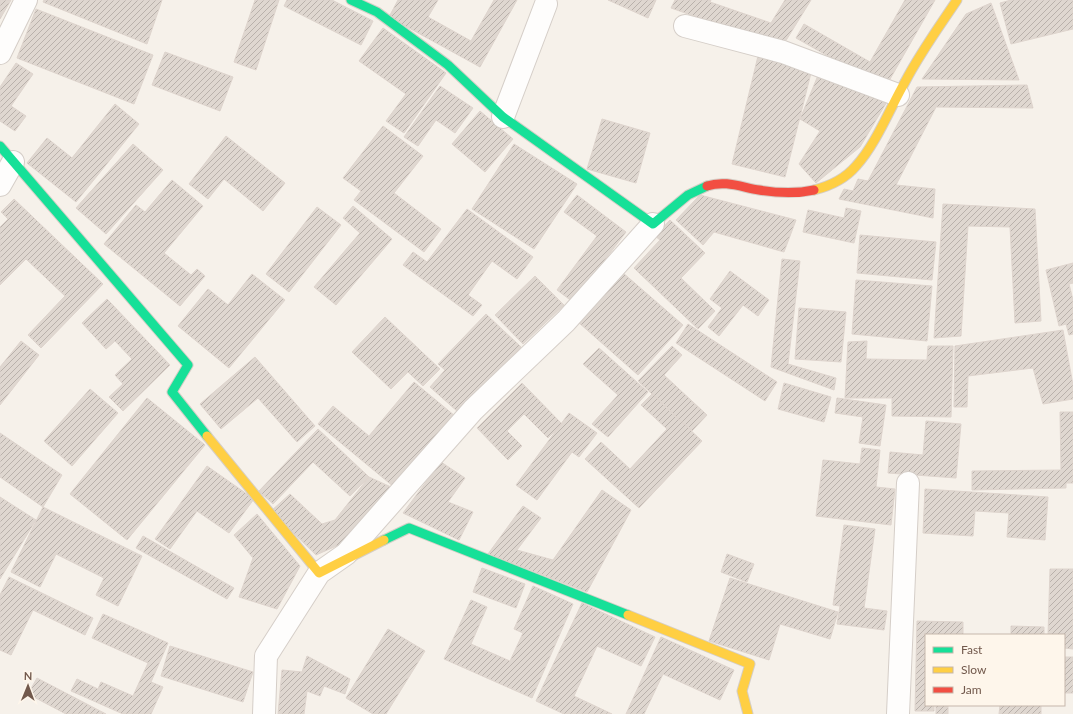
<svg xmlns="http://www.w3.org/2000/svg" width="1073" height="714" viewBox="0 0 1073 714" font-family="Lato,sans-serif">
<style>
.building{fill:url(#building-hatch);stroke:#ded4cd}
.lines{fill:none;stroke-linecap:round;stroke-linejoin:round}
.street-casing{stroke:#d5cec8;stroke-width:24}
.fast-casing{stroke:#d5cec6;stroke-width:11}
.slow-casing{stroke:#d5cec6;stroke-width:11}
.jam-casing{stroke:#d5cec6;stroke-width:11}
.street{stroke:#fefdfc;stroke-width:22}
.fast{stroke:#16e098;stroke-width:9}
.slow{stroke:#ffcf43;stroke-width:9}
.jam{stroke:#f24e42;stroke-width:9}
</style>
<defs>
<pattern id="building-hatch" width="6" height="6" patternUnits="userSpaceOnUse"><rect width="6" height="6" fill="#dfd7d0"/><path d="M-1 1l2-2M0 6l6-6M5 7l2-2" fill="none" stroke="#b9b1ab"/></pattern>
</defs>
<rect width="100%" height="100%" fill="#f6f1ea"/>
<!-- building -->
<path class="building" d="M0,0H11L0,19Z
M44,0H162L147,44L43,2Z
M255,0H279L256,70L234,62Z
M287,0H332L373,21L361,45L284,6Z
M398,0H438L428,17L471,41L494,0H517L480,67L389,17Z
M608,0H656L648,18Z
M675,0H711L710,2L771,23L785,0H811L782,47L671,8Z
M905,0H935L885,88L796,38L804,24L870,62Z
M1011,0H1073V29L1011,44L1000,3Z
M991,3L1019,80L922,79L966,14Z
M36,9L153,55L134,104L17,58Z
M383,28L446,73L404,133L386,121L406,94L359,61Z
M165,52L233,77L220,111L152,85Z
M758,56L812,69L785,177L732,164Z
M16,63L33,74L11,106L26,116L15,131L0,121V87Z
M819,73L888,100L860,147L816,183L799,164L820,131L800,119Z
M1027,85L1033,108L936,107L896,185L935,189L933,218L839,199L844,189L853,191L858,179L868,181L917,87Z
M440,86L473,108L455,133L436,120L418,146L404,137Z
M115,104L139,124L76,202L27,163L47,138L72,158Z
M480,111L513,139L485,172L452,144Z
M602,119L650,133L636,183L587,169Z
M383,126L423,156L394,193L441,229L424,252L354,200L361,191L343,178Z
M226,136L285,183L263,211L224,179L208,199L189,184Z
M133,144L163,170L106,234L76,208Z
M514,144L577,184L534,249L472,209Z
M172,180L203,206L164,253L191,275L197,269L205,276L180,306L104,244L136,205L145,212Z
M577,195L626,232L573,302L557,290L597,236L564,212Z
M700,195L796,220L784,252L714,232L703,245L676,220Z
M14,199L103,284L41,348L28,335L65,296L26,259L0,285V227L8,219L1,212Z
M943,204L1035,209L1041,321L1015,323L1010,227L968,226L961,336L934,338Z
M353,206L392,239L336,305L314,287L360,233L343,218Z
M317,207L341,225L289,292L266,274Z
M846,208L861,211L854,243L803,232L808,210L844,218Z
M467,209L533,257L517,279L492,261L468,295L482,305L473,316L403,265L413,252L427,262Z
M670,220L705,253L681,278L715,311L698,329L634,268L660,240L655,236Z
M860,235L936,242L932,280L857,273Z
M782,259L800,261L788,364L836,378L834,390L771,367Z
M1073,263V283L1069,284L1073,300V334L1069,335L1066,324L1059,326L1046,270Z
M730,271L769,300L758,316L743,305L719,336L708,327L722,308L710,299Z
M622,272L683,325L638,375L578,322Z
M252,274L285,300L229,368L178,326L208,289L228,305Z
M535,276L564,305L523,344L495,315Z
M856,280L932,286L927,341L852,334Z
M107,299L170,365L123,411L109,397L123,384L115,375L132,359L115,341L106,349L82,323Z
M799,308L846,312L841,362L795,359Z
M486,314L521,347L458,412L430,387L445,370L438,364Z
M385,317L440,369L423,386L408,372L391,389L352,352Z
M688,324L777,382L765,401L676,343Z
M1063,330L1073,385V399L1043,404L1033,368L968,376L967,407H954L955,346Z
M21,341L39,355L0,405V367Z
M867,341L866,359L927,360L928,346H953L951,417L892,416V398H845L848,342Z
M672,346L682,355L664,375L707,415L692,431L638,381Z
M599,348L648,392L608,437L592,424L618,395L583,364Z
M255,357L315,426L297,442L258,398L221,429L200,404Z
M414,382L455,416L394,487L318,424L333,406L369,436Z
M522,383L562,424L548,438L524,414L507,431L522,446L508,460L477,428Z
M784,383L831,397L824,422L778,409Z
M90,389L118,413L72,466L44,441Z
M652,394L702,441L639,508L585,459L601,442L630,469L667,429L641,405Z
M147,398L205,445L127,540L70,494Z
M837,398L886,405L880,446L859,443L863,417L835,413Z
M1060,412H1073V483H1066V488L972,490V471L1061,470Z
M569,413L597,433L579,457L572,452L537,500L516,485Z
M926,421L961,424L956,478L888,473L890,452L923,455Z
M318,429L369,477L350,496L313,462L273,504L259,491Z
M0,433L62,475L43,507L0,477Z
M862,448L880,450L876,487L895,489L891,525L816,516L823,460L860,464Z
M441,462L465,478L448,502L473,512L459,540L403,513Z
M207,466L254,499L229,533L197,511L170,549L155,539Z
M369,477L391,487L352,539L316,555L271,511L290,494L322,524L335,520Z
M925,489L1048,497L1045,540L1007,537L1009,513L975,511L973,536L923,533Z
M602,490L631,510L587,592L488,554L523,506L541,518L517,550L553,560Z
M0,497L36,520L0,579Z
M43,507L142,556L118,606L96,595L104,578L56,554L40,587L11,572Z
M257,514L300,566L277,609L239,597L253,558L234,535Z
M844,525L875,529L864,608L887,611L884,630L837,624L840,606L833,605Z
M143,536L234,588L227,599L136,548Z
M727,554L754,564L747,582L721,572Z
M482,568L525,584L516,608L473,592Z
M1050,569H1073V649L1064,648V635H1048Z
M9,577L93,618L85,635L33,610L11,655L0,650V595Z
M730,578L838,612L830,639L780,624L769,660L709,641Z
M533,586L573,604L532,698L444,659L471,600L487,607L471,644L510,661L523,633L514,629Z
M582,603L655,637L641,666L597,646L574,696L612,714H564L536,701Z
M103,614L168,643L151,682L163,687L151,714H123L71,691L77,679L98,689L101,682L133,696L148,663L92,638Z
M917,621L963,622V635H926V705H934V711H915Z
M1011,626L1044,627V635H1011Z
M388,629L425,651L386,714H373L346,698Z
M661,637L734,670L720,700L663,674L644,714H626Z
M170,646L253,672L243,702L161,676Z
M307,656L350,679L345,694L324,686L320,696L307,691L304,714H278L282,670L302,672Z
M1064,657H1073V693H1064Z
M37,678L106,714H66L28,694Z
M936,705H948V714H936Z
M1000,705H1041V714H999Z"/>
<g class="lines">
<defs>
<path id="street" d="M685,26L783,52L898,95
M0,53L26,0
M503,117L546,4
M0,185L13,162
M264,714L266,656L319,573L346,554L473,410L566,321L653,224
M898,714L908,483"/>
<path id="fast" d="M351,0L377,12L448,65L503,117L653,224L688,195L707,186
M0,146L188,365L172,392L207,436
M384,540L409,528L628,615"/>
<path id="slow" d="M814,190C830,186 845,179 856,166C876,144 890,108 905,82C920,53 939,27 957,0
M207,436L319,573L384,540
M628,615L750,664L742,691L748,714"/>
<path id="jam" d="M707,186C725,180 741,187 759,190C777,193 796,194 814,190"/>
</defs>
<!-- street casing -->
<use href="#street" class="street-casing"/>
<!-- fast casing -->
<use href="#fast" class="fast-casing"/>
<!-- slow casing -->
<use href="#slow" class="slow-casing"/>
<!-- jam casing -->
<use href="#jam" class="jam-casing"/>
<!-- street -->
<use href="#street" class="street"/>
<!-- fast -->
<use href="#fast" class="fast"/>
<!-- slow -->
<use href="#slow" class="slow"/>
<!-- jam -->
<use href="#jam" class="jam"/>
</g>
<!-- legend -->
<rect x="925" y="634" width="140" height="72" fill="#fef6eb" stroke="#c6b7ab"/>
<rect x="933" y="647" width="20" height="6" fill="#16e098" stroke="#c6b7ab"/>
<text x="961" y="654" font-size="12" fill="#72594c">Fast</text>
<rect x="933" y="667" width="20" height="6" fill="#ffcf43" stroke="#c6b7ab"/>
<text x="961" y="674" font-size="12" fill="#72594c">Slow</text>
<rect x="933" y="687" width="20" height="6" fill="#f24e42" stroke="#c6b7ab"/>
<text x="961" y="694" font-size="12" fill="#72594c">Jam</text>
<!-- north arrow -->
<g transform="translate(28 686) rotate(1)" stroke="#fef6eb" stroke-width="3" paint-order="stroke">
<path d="M0-3L7 15L0 10L-7 15Z" fill="#72594c"/>
<text y="-6" font-size="11" font-weight="bold" text-anchor="middle" fill="#72594c">N</text>
</g>
</svg>
